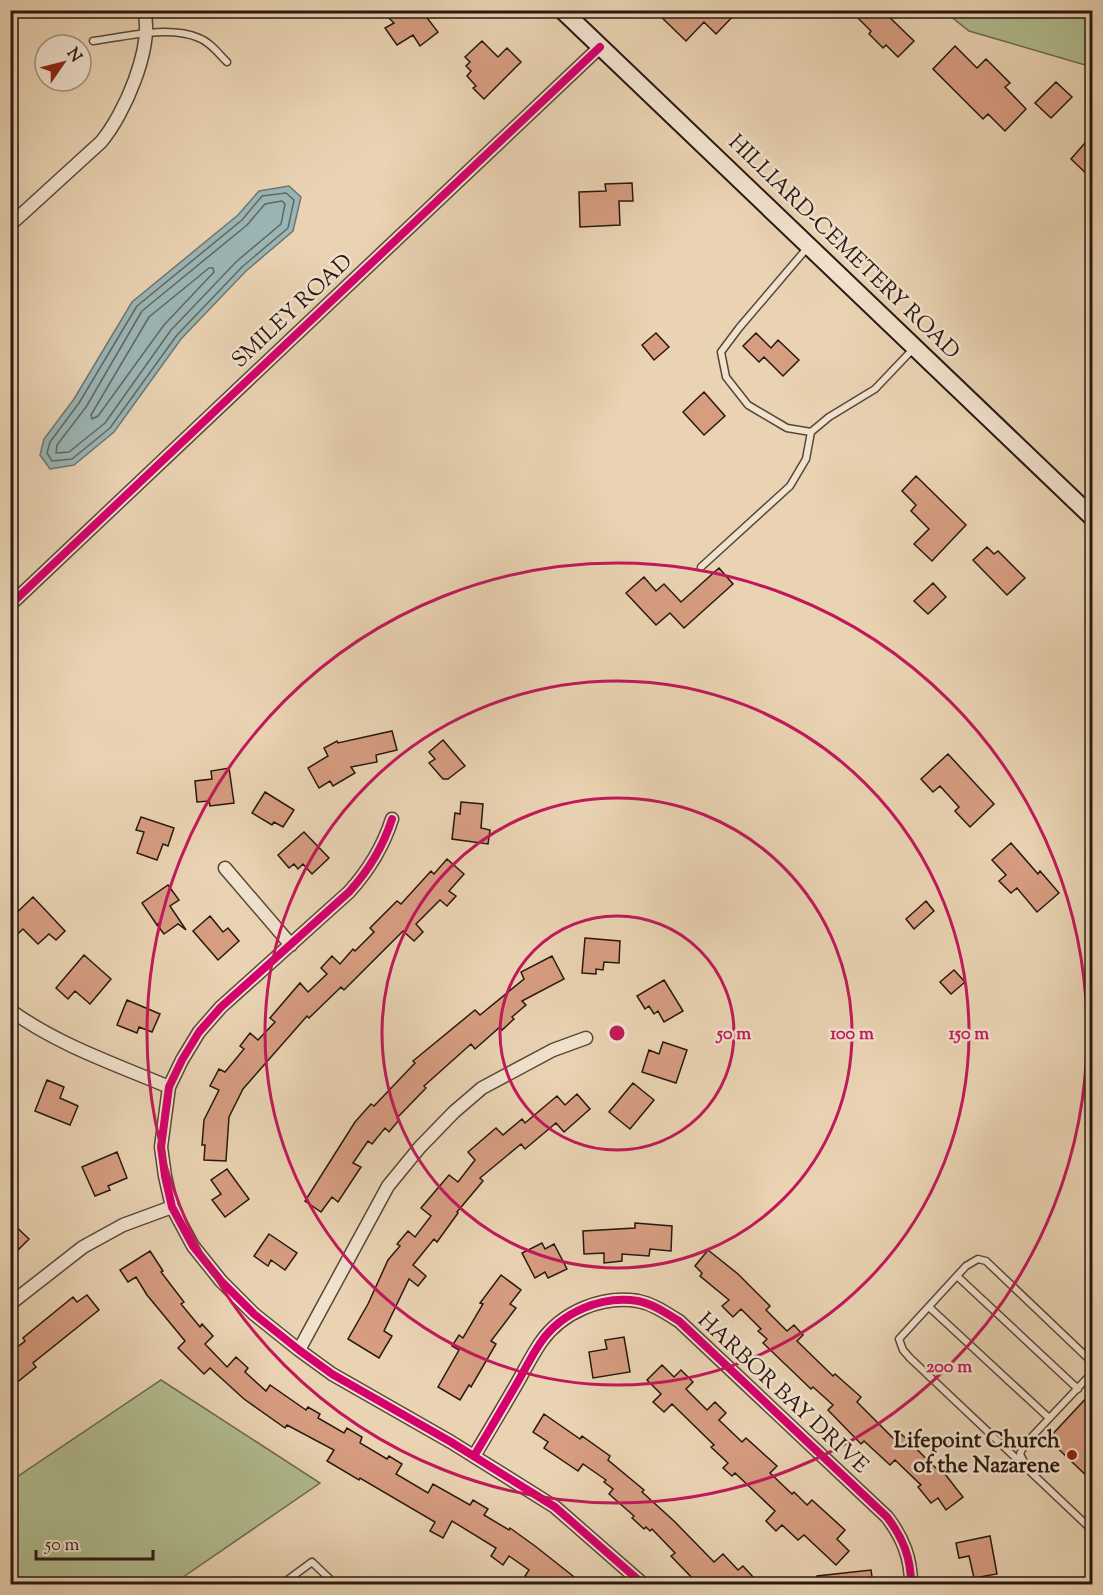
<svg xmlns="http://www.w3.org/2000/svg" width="1103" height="1595" viewBox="0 0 1103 1595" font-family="'Sorts Mill Goudy',serif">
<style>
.green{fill:#b2bd90;stroke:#6d6a50;stroke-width:1.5}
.water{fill:#9bb6b6;stroke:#6d7774;stroke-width:1.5}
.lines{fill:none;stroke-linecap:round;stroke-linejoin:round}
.shore{stroke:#626763;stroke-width:1.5}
.building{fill:#d79d81;stroke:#281810;stroke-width:1.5}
.lane-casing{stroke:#584739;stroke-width:9}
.street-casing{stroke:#584739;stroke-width:15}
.secondary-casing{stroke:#281810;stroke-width:20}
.lane{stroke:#f1e2ce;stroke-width:6}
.street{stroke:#f1e2ce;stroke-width:12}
.secondary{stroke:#f1e2ce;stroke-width:16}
.cycleway-casing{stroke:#f1e2ce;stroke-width:11}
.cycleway{stroke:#d6006c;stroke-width:8}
.ring{fill:none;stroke:#c2185b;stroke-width:3}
.poi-dot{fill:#8f2418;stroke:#f1e2ce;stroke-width:2}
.labels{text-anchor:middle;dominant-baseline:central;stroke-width:5;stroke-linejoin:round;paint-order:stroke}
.street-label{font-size:22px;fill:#281810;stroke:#f1e2ce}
.poi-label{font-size:22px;font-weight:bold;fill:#281810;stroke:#f1e2ce;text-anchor:end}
.centre{fill:#c2185b;stroke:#f1e2ce;stroke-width:3}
.ring-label{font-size:18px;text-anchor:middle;font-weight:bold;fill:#c2185b;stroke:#f1e2ce;stroke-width:5;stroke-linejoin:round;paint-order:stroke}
</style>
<rect width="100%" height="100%" fill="#ead3b3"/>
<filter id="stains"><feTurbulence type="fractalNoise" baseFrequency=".00333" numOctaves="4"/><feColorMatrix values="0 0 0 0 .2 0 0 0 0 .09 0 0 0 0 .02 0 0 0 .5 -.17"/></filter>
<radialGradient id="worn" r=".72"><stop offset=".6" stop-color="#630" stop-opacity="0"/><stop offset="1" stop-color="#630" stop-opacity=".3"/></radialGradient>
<!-- green -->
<path class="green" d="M944,11H1092V67L969,31Z
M161,1380L320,1483L173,1584H11V1481Z"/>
<!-- water -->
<path class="water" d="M289,186L301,197L293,231L246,271L181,339L114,432L74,465L50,469L40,455L44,439L74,399L132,302L238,215L259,191Z"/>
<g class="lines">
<!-- shore -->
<path class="shore" d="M286,193L294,200L288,228L242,267L177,335L110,428L72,459L52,461L47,453L50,442L79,403L137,306L242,220L262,196Z
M282,201L285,204L281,224L237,261L171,330L105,423L69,452L56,453L57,445L86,407L142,311L247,225L265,204Z
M209,268H213L214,272L164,325L98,416L92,419L91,415L149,317Z"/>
</g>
<!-- building -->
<path class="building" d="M381,10H421L438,32L420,46L413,35L397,45L385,28L394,23Z
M654,10H739L716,34L704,22L686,41Z
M850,10H882L914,41L898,57L886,45L883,48L869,34L871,31Z
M482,41L498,57L507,48L521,62L484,99L473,88L476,86L467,76L471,71L466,66L470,62L465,57Z
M955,46L977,68L986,59L1010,83L1005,87L1026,109L1005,131L988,114L983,119L933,69Z
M1056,82L1072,97L1051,118L1035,103Z
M1092,135V179L1071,159Z
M632,183L633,201H619L620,225L580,227L579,192L606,191L605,184Z
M656,333L669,347L654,360L642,345Z
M756,333L771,348L778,340L799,360L783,376L764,357L759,362L743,346Z
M704,392L725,416L704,435L683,412Z
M916,476L966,525L932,561L914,544L929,529L911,511L916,505L902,491Z
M987,547L994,554L998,551L1025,578L1007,595L973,560Z
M719,568L733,584L684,628L670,613L656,625L626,593L644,577L656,591L664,584L681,602Z
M933,583L946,597L928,614L914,601Z
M392,731L397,750L376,755L377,762L351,767L355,773L333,786L330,781L319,788L308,768L328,756L324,748L337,741L338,743Z
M443,740L465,766L448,779H443L429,763L435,759L429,752Z
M948,754L994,804L970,827L955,811L959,807L940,786L933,792L921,779Z
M229,768L234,803L210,806L209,801L197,802L195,781L212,779L211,771Z
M265,792L294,810L283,827L274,822L272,825L252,813Z
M461,802L483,804L481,828L490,830L488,844L452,839L455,813L460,814Z
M141,817L174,828L168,846L163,844L157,860L137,853L144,832L136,830Z
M304,832L329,858L312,874L303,864L298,869L294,864L289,868L278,855Z
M1011,843L1038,874L1040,871L1059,893L1037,912L1017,888L1011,893L999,881L1006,875L992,860Z
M447,859L464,874L449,891L456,896L447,906L440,900L416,924L423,932L414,941L403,931L344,990L341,987L309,1018L307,1016L243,1089L229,1117L226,1161L204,1160L205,1145H202L204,1120L219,1090L210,1086L219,1069L225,1072L244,1049L240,1046L250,1033L258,1040L275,1022L270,1018L300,983L308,992L327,974L321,968L332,956L340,964L353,949L355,951L374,932L370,928L397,901L401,904L431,871L434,874Z
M168,885L179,900L170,906L186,930L178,924L164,934L158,926L159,923L157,925L142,903Z
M33,897L65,931L56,940L49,934L38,944L23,929L10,941V919Z
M926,901L934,911L914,929L906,919Z
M210,916L223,932L228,928L239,941L218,960L193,931Z
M585,938L620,941L619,963L604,962L603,970L596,969V974L582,973Z
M84,955L111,979L90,1004L75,991L68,999L56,988Z
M552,956L564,979L522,1001L526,1005L512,1017L514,1019L502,1030L500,1027L475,1049L471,1044L424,1086L426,1088L397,1118L399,1120L389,1132L385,1128L372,1144L368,1141L353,1163L361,1167L338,1202L332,1197L321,1212L305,1201L355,1122L371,1104L374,1106L415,1063L413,1061L475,1010L480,1015L524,979L521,972Z
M954,970L965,982L951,994L940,982Z
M664,980L683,1011L664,1022L658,1011L654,1014L649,1006L645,1009L637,996Z
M127,1000L160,1014L152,1032L139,1027L137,1033L117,1025Z
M663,1042L687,1050L676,1083L642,1072L649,1050L659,1054Z
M47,1080L64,1087L60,1098L78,1106L70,1125L35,1111Z
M633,1083L654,1100L630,1129L609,1112Z
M577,1094L590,1109L564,1132L556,1123L525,1149L521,1144L480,1178L483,1181L457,1212L458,1213L437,1242L434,1239L413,1265L426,1276L418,1286L409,1279L384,1331L392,1336L379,1358L348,1339L368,1304L388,1260L400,1246L397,1244L408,1231L415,1237L431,1216L421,1208L449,1175L458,1182L475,1160L468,1152L496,1128L503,1135L522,1119L525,1123L557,1096L565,1105Z
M117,1152L127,1178L108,1186L110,1190L95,1196L82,1167Z
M227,1169L249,1199L225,1217L212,1200L221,1194L211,1180Z
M10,1221L29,1239L10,1258Z
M635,1223L672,1226L671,1251L650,1249L649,1256L622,1254V1261L604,1263V1253L584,1254L583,1231L635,1228Z
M269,1234L297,1253L285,1270L271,1260L268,1266L254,1256Z
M542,1243L545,1249L554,1244L567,1269L548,1278L545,1272L535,1278L522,1253Z
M708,1250L738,1274L770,1306L766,1310L787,1331L794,1325L803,1335L797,1341L833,1376L835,1374L861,1397L857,1402L894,1439L899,1432L939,1471L941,1469L963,1497L946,1510L938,1498L931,1503L918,1487L921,1485L895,1460L890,1465L864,1441L861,1444L828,1410L833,1405L813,1387L811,1389L763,1343L767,1339L758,1331L761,1329L741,1309L733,1317L722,1306L729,1300L700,1276L702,1273L695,1266Z
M150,1251L163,1271L161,1272L184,1302L181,1304L200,1327L202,1324L213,1336L205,1344L227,1367L236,1357L248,1368L245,1372L266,1391L270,1385L306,1410L308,1407L320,1414L318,1418L344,1433L347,1428L362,1437L360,1443L387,1459L389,1456L402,1464L396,1474L428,1493L433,1484L470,1505L473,1500L488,1509L484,1515L509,1530L510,1528L535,1546L583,1584H537L525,1576L529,1570L509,1556L503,1565L491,1556L496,1548L452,1521L443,1538L430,1531L435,1522L360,1478L359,1480L327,1461L334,1450L287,1425L285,1428L244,1399L210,1368L204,1374L178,1348L185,1341L147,1295L136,1277L128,1282L120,1270Z
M501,1275L521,1290L510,1304L516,1308L491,1341L496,1344L471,1387L469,1385L460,1400L438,1387L459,1350L452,1346L459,1335L463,1338L483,1304L480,1303Z
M87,1295L99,1310L33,1363L36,1367L10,1388V1353L25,1341L23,1338L73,1297L77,1302Z
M624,1337L630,1372L593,1378L589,1352L607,1349L605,1340Z
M662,1365L674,1377L681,1370L693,1382L686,1389L707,1410L715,1402L726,1413L719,1420L742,1442L746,1438L777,1466L770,1473L792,1494L794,1492L807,1505L812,1500L845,1530L837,1539L849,1551L836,1565L804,1535L798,1540L782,1525L776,1531L766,1521L775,1511L735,1473L732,1476L723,1468L728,1463L711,1447L714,1445L672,1404L664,1412L653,1402L661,1394L647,1380Z
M1092,1392V1481L1048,1439Z
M544,1414L580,1439L582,1436L610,1456L608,1460L644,1490L642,1492L674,1521L714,1562L723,1554L738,1570L743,1566L753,1577L748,1582L751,1584H698L671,1556L675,1553L652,1529L650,1531L646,1527L644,1529L632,1518L634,1516L609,1494L613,1489L604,1482L606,1480L583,1464L578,1471L544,1448L548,1442L533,1432Z
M990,1536L997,1574L974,1578L969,1556L959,1558L956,1543Z
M871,1570L873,1584H817V1576Z"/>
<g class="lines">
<defs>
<path id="lane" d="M93,41C124,37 169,25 199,38C210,42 219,54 227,62
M808,247L739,328L721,352L726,377L748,405L787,428L811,432
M701,567L790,486L806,459L811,432L829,417L875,389L914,348
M957,1276L1078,1389
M929,1307L1049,1418
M1092,1362L986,1261L978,1259L966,1266L899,1339L903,1350L910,1358L1092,1530
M1024,1462L1020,1454L1024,1445L1092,1373
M282,1584L312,1562L335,1584"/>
<path id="street" d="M10,225L101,142C124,115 154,47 144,10
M10,605L600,47
M392,819C383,847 369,870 349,892L221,1007L199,1032L182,1060L169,1087L161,1147L165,1176L172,1207L193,1246L221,1281L254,1314L299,1350L332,1374L451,1442L555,1507L643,1584
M225,868L291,945
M10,1010C58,1045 115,1064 169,1087
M10,1304L83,1247L123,1225L172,1207
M299,1350L388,1186L420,1147L454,1112L482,1088L553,1050L586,1038
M474,1456C488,1433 502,1409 516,1385C524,1371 532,1355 541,1342C562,1312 602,1295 638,1301C653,1304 666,1313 679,1321L887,1517C903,1538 911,1558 911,1584"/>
<path id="secondary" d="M562,10L1092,517"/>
</defs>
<!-- lane casing -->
<use href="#lane" class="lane-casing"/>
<!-- street casing -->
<use href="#street" class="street-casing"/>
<!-- secondary casing -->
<use href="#secondary" class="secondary-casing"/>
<!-- lane -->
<use href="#lane" class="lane"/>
<!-- street -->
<use href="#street" class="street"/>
<!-- secondary -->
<use href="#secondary" class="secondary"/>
<defs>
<path id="cycleway" d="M10,605L600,47
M392,819C383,847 369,870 349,892L221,1007L199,1032L182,1060L169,1087L161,1147L165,1176L172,1207L193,1246L221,1281L254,1314L299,1350L332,1374L451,1442L555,1507L643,1584
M474,1456C488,1433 502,1409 516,1385C524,1371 532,1355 541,1342C562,1312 602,1295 638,1301C653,1304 666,1313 679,1321L887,1517C903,1538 911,1558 911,1584"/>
</defs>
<!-- cycleway casing -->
<use href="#cycleway" class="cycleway-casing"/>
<!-- cycleway -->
<use href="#cycleway" class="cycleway"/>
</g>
<!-- distance rings -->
<g class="ring">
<circle cx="617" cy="1033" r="117"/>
<circle cx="617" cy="1033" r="235"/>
<circle cx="617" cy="1033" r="352"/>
<circle cx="617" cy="1033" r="470"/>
</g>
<!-- markers -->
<circle class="poi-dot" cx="1072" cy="1455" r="6"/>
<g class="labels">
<!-- street labels -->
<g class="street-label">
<text transform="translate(843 248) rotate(44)">HILLIARD-CEMETERY ROAD</text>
<text transform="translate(293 312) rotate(-43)">SMILEY ROAD</text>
<text transform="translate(782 1394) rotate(43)">HARBOR BAY DRIVE</text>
</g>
<!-- poi labels -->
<g class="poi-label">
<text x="1060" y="1442">Lifepoint Church<tspan x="1060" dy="25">of the Nazarene</tspan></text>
</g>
</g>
<circle cx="617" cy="1033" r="9" class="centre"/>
<g class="ring-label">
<text x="734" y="1039">50 m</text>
<text x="852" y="1039">100 m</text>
<text x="969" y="1039">150 m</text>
<text x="949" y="1372">200 m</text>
</g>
<!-- margin -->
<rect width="1103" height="1595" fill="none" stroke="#ead3b3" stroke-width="36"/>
<rect x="12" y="12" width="1079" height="1571" fill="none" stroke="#281810" stroke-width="3"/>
<rect x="18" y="18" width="1067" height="1559" fill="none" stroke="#281810" stroke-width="1.5"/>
<!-- north arrow -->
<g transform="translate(63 63) rotate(55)"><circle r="28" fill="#f1e2ce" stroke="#a19182" stroke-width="1.5"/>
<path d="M0-4.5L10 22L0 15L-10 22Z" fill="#8f2418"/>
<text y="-9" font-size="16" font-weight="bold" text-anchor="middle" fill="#281810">N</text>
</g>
<!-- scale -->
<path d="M36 1550v9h117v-9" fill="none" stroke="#281810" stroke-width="3"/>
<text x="45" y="1550" font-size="18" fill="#281810" stroke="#f1e2ce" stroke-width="4.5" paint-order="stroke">50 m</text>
<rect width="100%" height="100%" filter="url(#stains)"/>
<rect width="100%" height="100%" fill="url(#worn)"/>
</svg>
